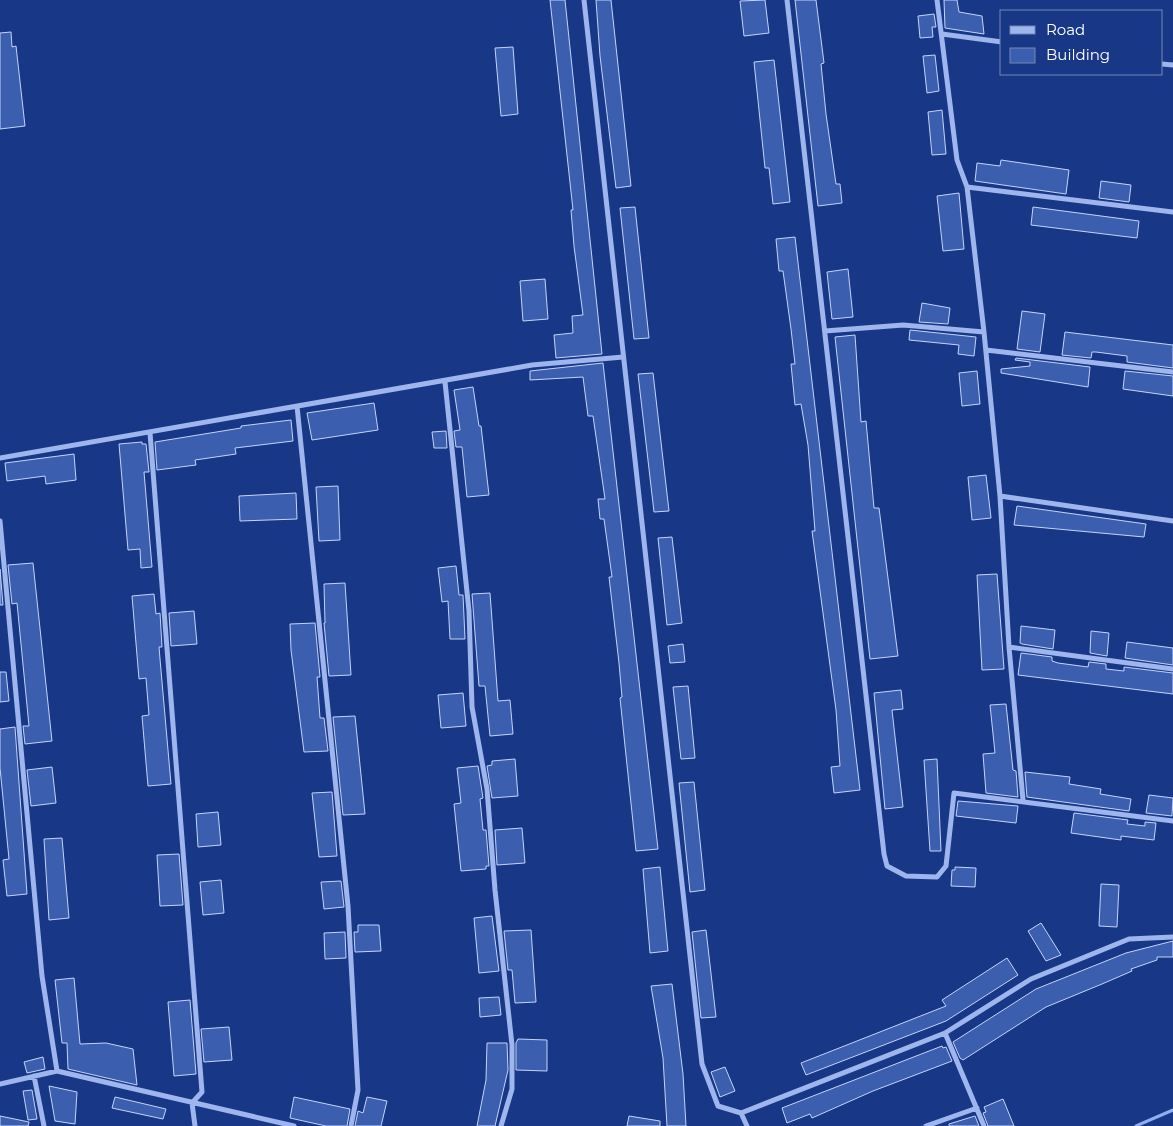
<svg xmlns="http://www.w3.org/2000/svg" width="1173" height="1126" viewBox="0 0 1173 1126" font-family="Montserrat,sans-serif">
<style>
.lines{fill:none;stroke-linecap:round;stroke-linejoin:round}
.stream{stroke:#91aff0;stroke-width:3}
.building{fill:#3c5eae;stroke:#c4d4fa}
.minor{stroke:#9eb6ed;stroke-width:5}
</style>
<rect width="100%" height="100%" fill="#183887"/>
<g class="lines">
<!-- stream -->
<path class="stream" d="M1136,1126L1173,1110"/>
</g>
<!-- building -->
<path class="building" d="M550,0H565L602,354L556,358L554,335L573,333L572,316L583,315L574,246L571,210H573Z
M596,0H611L631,186L616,188L600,56Z
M765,0L769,33L744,36L740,1Z
M795,0H816L824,63L821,64L826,114L836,184H840L842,203L818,206Z
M944,0H957L959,12L982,16L984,34L945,28Z
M934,14L936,27H932L933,37L920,38L918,16Z
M11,32L12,47L16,46L25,126L0,129V33Z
M513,47L518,114L501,116L495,48Z
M935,55L939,91L927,93L923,56Z
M774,60L790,202L773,204L769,168H765L754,62Z
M942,110L946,154L932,155L928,112Z
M1001,160L1069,170L1066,194L975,181L977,163L1000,166Z
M1101,181L1131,185L1129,202L1099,198Z
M959,193L964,249L943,251L937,196Z
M635,207L649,338L634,339L620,208Z
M1033,207L1139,221L1137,238L1031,225Z
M795,237L860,790L834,793L831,767L840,766L836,710L812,531H815L808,445L801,404L795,405L791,364H795L791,329L783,271H779L776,239Z
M848,269L853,317L832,319L827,272Z
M545,279L548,319L523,321L520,281Z
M922,303L950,308L948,324L919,322Z
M1022,311L1045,314L1040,352L1017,349Z
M910,330L976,337L974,356L958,354L959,345L909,340Z
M1065,332L1173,345V368L1127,362V356L1096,352H1092L1091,358L1062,355Z
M855,335L861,422L866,421L874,508H879L898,656L870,659L835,337Z
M1016,358L1090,367L1088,387L1001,373V369L1030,366V362L1015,360Z
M603,363L658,849L636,851L620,698L622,697L619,663L609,577H612L604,519H600L598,499H605L593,416H588L583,377L530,380V371Z
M977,371L980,404L962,406L959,373Z
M1125,371L1173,376V396L1123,389Z
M653,373L669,511L654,512L638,374Z
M473,387L479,426H481L489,495L467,497L462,447H456L454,431L460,430L454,390Z
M374,403L378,430L312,440L307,413Z
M291,420L293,441L235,448L236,454L195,460L196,465L157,470L155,442L241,428V426Z
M446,431L447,448H434L432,432Z
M142,442V444H146L149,472H144L152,567L141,568L140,549L128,550L119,444Z
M74,454L76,480L46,484L45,476L7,481L5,463Z
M986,475L991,518L972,520L968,477Z
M338,486L340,540L319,541L316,487Z
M296,493L297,519L240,521L239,496Z
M1017,506L1146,524L1144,537L1014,525Z
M672,537L682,623L667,625L658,538Z
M33,563L52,741L25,744L23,726H29L17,603L12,604L8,565Z
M456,566L459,595H463L465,639H450L448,601L442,602L438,568Z
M0,569L3,605H0Z
M997,574L1004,669L982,670L977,575Z
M345,583L351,675L329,676L324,623H325L324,584Z
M490,593L498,701L510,700L513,734L490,736L485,686H479L472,594Z
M154,594L156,614L160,613L162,647H159L160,659L171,784L148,786L142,716L149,715L146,678L139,679L132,596Z
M194,611L197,644L171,646L169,613Z
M315,623L320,677H317L320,718H324L328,751L304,752L291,650L290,624Z
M1021,626L1055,630L1053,649L1022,644L1020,643Z
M1091,631L1109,633L1107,656L1090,653Z
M1127,642L1173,648V665L1125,658Z
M683,644L685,662L670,663L668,646Z
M1021,653L1052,657V661L1058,663L1088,667L1089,662L1106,664V669L1124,671V667L1173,673V694L1018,675Z
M0,672H6L9,701L0,702Z
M688,686L695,758L681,759L673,687Z
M901,690L903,709L892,710L903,807L885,809L874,693Z
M463,693L466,726L441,728L438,695Z
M1006,704L1013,770L1016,771L1018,797L986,793L983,754L995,753L990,705Z
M355,716L365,814L343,815L333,717Z
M15,727L27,894L7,896L3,860L9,859L0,768V729Z
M515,759L518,796L492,798L487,766L492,765V761Z
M937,759L941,851H930L924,760Z
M478,766L483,798L480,799L483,830H486L489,866H486V869L461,871L454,804L461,803L457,768Z
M52,767L56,803L31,806L27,770Z
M1025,772L1070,777L1069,784L1101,789L1100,794L1131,799L1129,811L1027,797Z
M694,782L705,890L690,892L679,783Z
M332,792L337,856L319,857L312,793Z
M1149,795L1173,798L1172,816L1146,813Z
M958,801L1018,806L1016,823L956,816Z
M218,812L221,845L198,847L196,814Z
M1074,813L1128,820L1127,824L1145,826V822L1156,823L1154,840L1121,836V840L1071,833Z
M522,828L525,863L497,865L495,830Z
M62,838L69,918L49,920L44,839Z
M179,854L183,905L160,906L157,855Z
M660,867L668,951L650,953L643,869Z
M955,867L976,868L975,887L951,886L952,870H955Z
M221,880L224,913L203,915L200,882Z
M341,881L344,907L324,909L321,882Z
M1101,884L1119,885L1117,927L1099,926Z
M492,916L499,971L479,973L474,918Z
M1041,923L1061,955L1046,961L1028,931Z
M358,925H379L381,951L355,952L354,932H358Z
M531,930L536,1002L515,1003L512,970H508L504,931Z
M706,930L716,1017L701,1018L692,932Z
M345,932L346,958L325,959L324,933Z
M1173,941V957H1157V960L1131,969L1132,971L1102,984L1046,1007L963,1060L960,1058L953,1042L1036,989L1126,953Z
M1007,958L1018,975L946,1021L806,1075L801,1063L946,1006L942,1000Z
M74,978L80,1044L106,1043L133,1049L137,1085L68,1069L67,1043H62L55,980Z
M672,984L683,1074L686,1126H667L663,1058L651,986Z
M499,997L501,1015L480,1017L479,998Z
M190,1000L196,1074L174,1076L168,1002Z
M229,1027L232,1060L204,1062L201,1029Z
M518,1039L547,1040V1071L516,1070V1043Z
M487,1043H507L508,1070L495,1126H477L486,1080Z
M942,1046L943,1048L946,1047L952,1061L873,1091L812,1118L810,1114L787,1123L782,1108Z
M43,1057L45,1069L27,1073L24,1062Z
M725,1067L735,1091L720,1097L711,1072Z
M49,1086L77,1092L75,1124L55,1121Z
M32,1090L37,1119L28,1120L23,1091Z
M115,1097L166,1109L163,1119L112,1108Z
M294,1097L350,1109L347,1126H326L290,1118Z
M367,1097L387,1101L381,1126H355L358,1111L363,1113Z
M1003,1099L1014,1126H988L983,1113L986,1112L984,1107Z
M0,1116L29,1122L28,1126H0Z
M629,1116L660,1121V1126H627Z
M975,1116L979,1126H949V1124Z"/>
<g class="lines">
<!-- minor -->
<path class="minor" d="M584,0L702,1064L718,1106L741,1113L747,1126
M787,0L884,854L887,866L906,876L937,877L946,866L954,793L1173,821
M937,0L957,160L967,187L984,332L1000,496L1009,647L1023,800
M942,34L1002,42
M1162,64L1173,65
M967,187L1173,212
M825,331L903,325L984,332
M986,350L1173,372
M445,382L469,611L472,707L487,789L495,890L512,1045V1089L501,1126
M297,406L348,906L358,1090L351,1126
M150,433L202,1092L192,1103L195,1126
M0,458L532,365L623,357
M1000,496L1173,521
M0,521L42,976L57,1071
M1009,647L1173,669
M945,1033L984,1126
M34,1076L44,1126
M0,1084L57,1071L294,1126
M741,1113L945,1033L1031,979L1129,939L1173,937
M926,1126L977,1108"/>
</g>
<!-- legend -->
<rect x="1000" y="10" width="162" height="65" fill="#183887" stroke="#7488b7"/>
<rect x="1010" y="26" width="25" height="8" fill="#9eb6ed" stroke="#7488b7"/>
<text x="1046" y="35" font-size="15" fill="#ffffff">Road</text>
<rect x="1010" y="48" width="25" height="15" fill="#3c5eae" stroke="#7488b7"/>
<text x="1046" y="60" font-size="15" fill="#ffffff">Building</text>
</svg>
